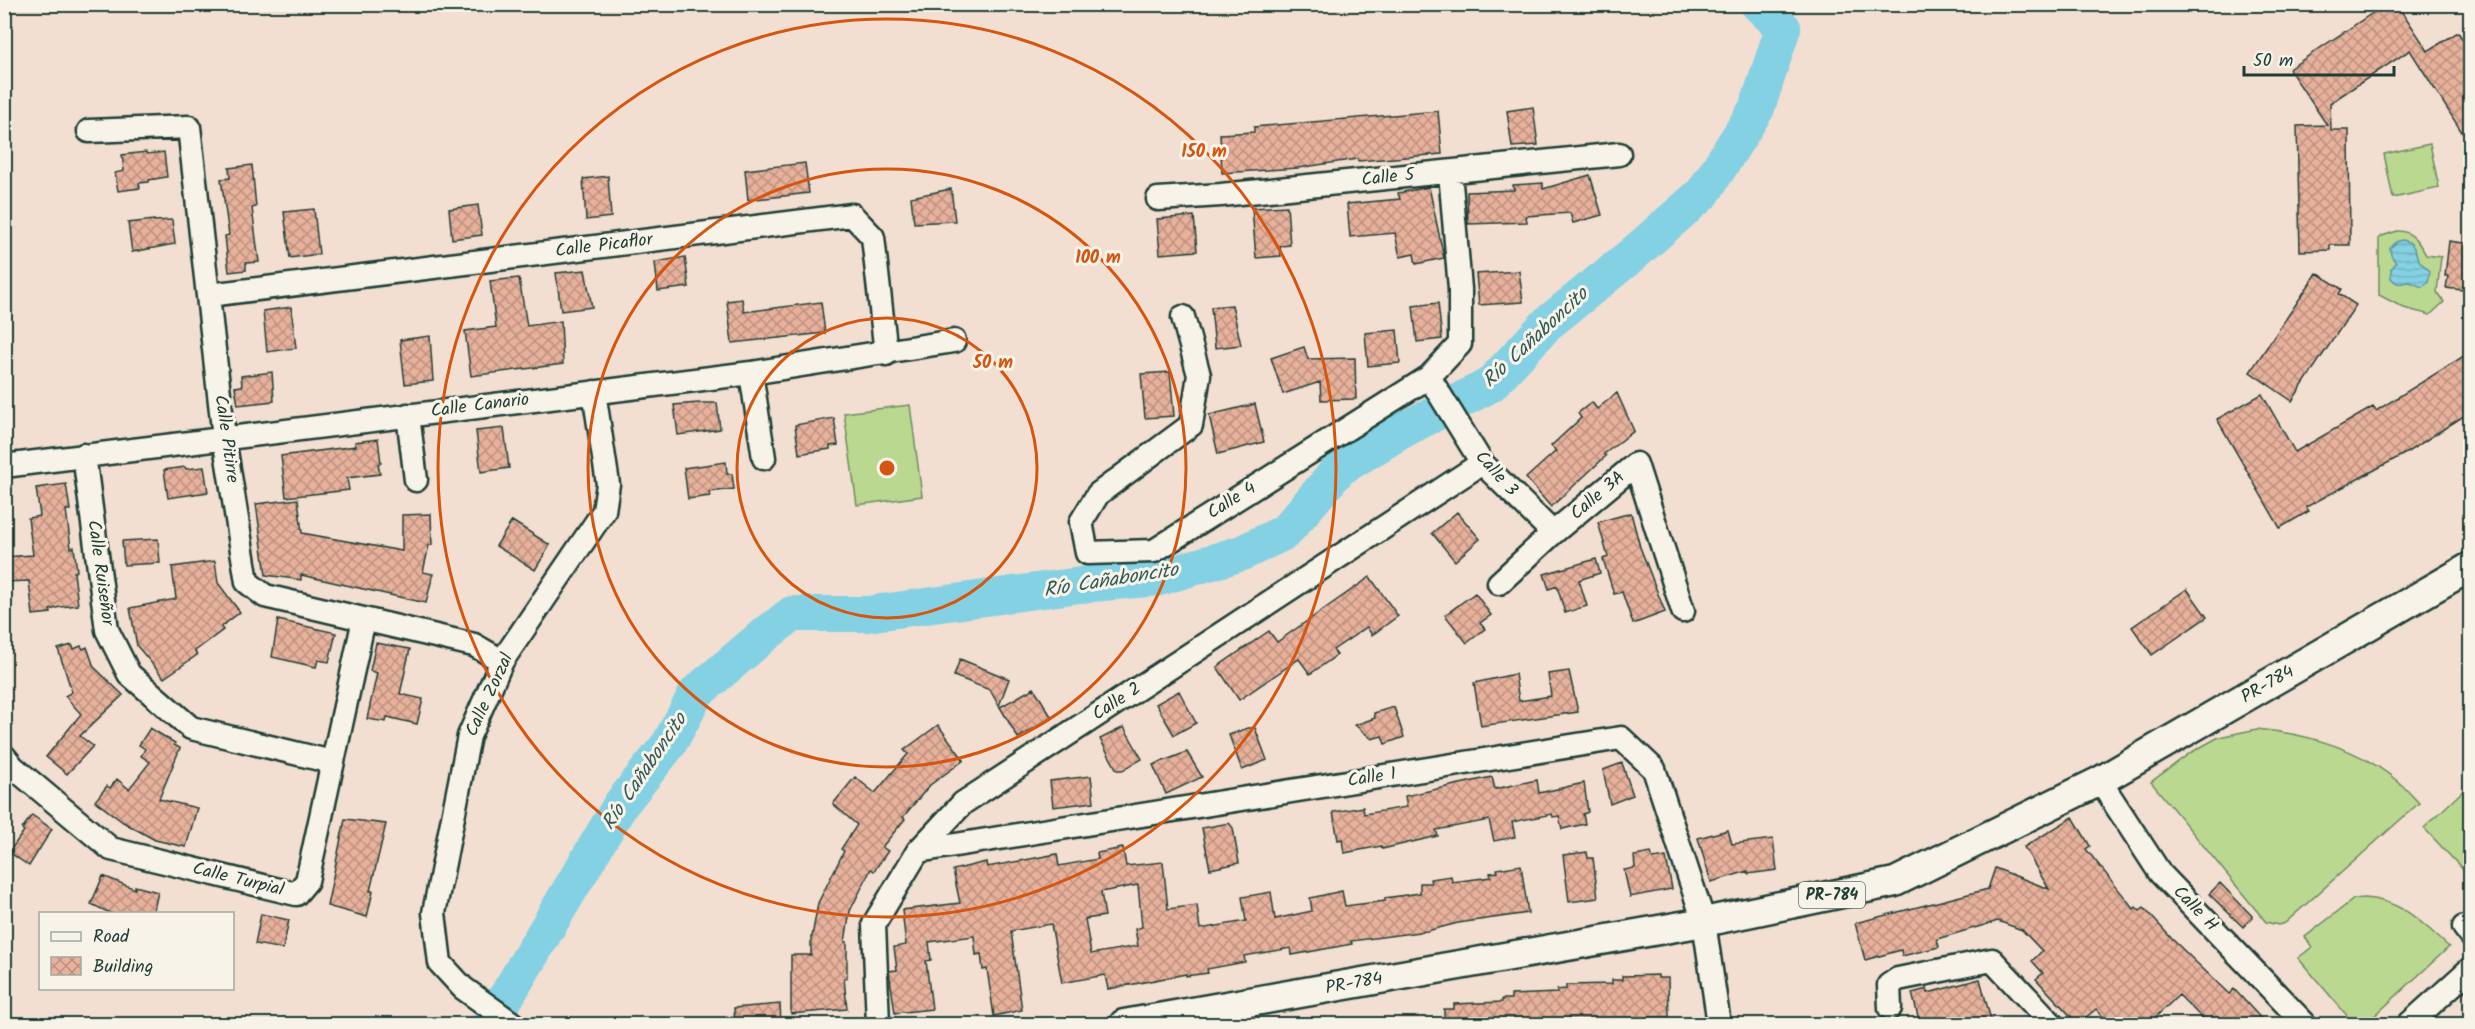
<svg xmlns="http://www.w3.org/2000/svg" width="2475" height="1029" viewBox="0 0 2475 1029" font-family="Kalam,sans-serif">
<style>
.garden{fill:#bbd890;stroke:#6d8a62;stroke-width:1.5}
.water{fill:url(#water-rules);stroke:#5c969d;stroke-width:1.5}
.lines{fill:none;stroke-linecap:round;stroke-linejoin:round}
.river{stroke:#84d1e3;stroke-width:36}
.building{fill:url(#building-cross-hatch);stroke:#1f3d34;stroke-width:1.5;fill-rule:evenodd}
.minor-casing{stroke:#1f3d34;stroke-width:27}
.major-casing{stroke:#1f3d34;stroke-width:33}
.minor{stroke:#f7f3e8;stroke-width:22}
.major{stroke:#f7f3e8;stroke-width:28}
.ring{fill:none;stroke:#d45610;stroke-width:3}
.labels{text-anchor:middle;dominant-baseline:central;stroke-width:6;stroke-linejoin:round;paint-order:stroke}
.shield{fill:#f7f3e8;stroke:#60746a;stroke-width:1.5}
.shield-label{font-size:16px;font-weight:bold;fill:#1f3d34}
.street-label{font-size:18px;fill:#1f3d34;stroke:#f7f3e8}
.water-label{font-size:20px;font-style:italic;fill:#335b57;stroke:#f7f3e8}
.centre{fill:#d45610;stroke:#f7f3e8;stroke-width:3}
.ring-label{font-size:18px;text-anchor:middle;font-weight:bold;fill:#d45610;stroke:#f7f3e8;stroke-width:6;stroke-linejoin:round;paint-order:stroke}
</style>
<defs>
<pattern id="water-rules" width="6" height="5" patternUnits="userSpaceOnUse" patternTransform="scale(1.5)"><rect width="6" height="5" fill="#84d1e3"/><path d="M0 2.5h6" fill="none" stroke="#72b4c3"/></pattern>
<pattern id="building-cross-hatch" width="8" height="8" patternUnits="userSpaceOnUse" patternTransform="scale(1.5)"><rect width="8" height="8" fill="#e7b19b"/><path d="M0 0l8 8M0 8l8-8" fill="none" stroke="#bb917f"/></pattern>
</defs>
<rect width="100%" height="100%" fill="#f2dfd1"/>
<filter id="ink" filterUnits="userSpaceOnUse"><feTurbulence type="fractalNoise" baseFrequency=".0167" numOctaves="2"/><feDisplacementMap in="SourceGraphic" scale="12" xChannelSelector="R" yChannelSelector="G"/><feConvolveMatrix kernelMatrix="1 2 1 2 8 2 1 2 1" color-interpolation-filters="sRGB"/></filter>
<g filter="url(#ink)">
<!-- garden -->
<path class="garden" d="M2430,144L2439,188L2393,198L2384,154Z
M2397,231C2412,230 2419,243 2426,255L2441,257L2437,292L2444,302L2430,315L2404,308L2379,295V239L2382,236Z
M910,405L922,496L857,505L844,413Z
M2257,729C2306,734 2358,748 2396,780C2405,787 2412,796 2419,803L2285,923L2278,925L2266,922L2151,782L2190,753L2219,737Z
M2470,784V783V877L2424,828Z
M2364,898C2402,900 2422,923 2449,947L2369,1021L2356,1023L2350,1019L2298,958L2312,947L2305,937L2354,899Z"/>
<!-- water -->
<path class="water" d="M2403,240C2415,243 2414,250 2419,260C2421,264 2426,267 2430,271L2428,283L2422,287L2410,282C2402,282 2398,287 2391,278V269L2396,263L2391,255L2390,248L2398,241Z"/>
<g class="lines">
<!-- river -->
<path class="river" d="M490,1024L621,804L669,744L697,692L762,637L792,614H867L1080,585L1159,578L1242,553L1285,532L1340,468L1403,430L1490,385L1548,323L1632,255L1703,193L1757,108L1783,28L1758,4"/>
</g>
<!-- building -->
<path class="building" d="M2386,4H2397L2428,51L2458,32L2470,51V145L2410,50L2330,103L2331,130H2349L2350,245H2330V250L2300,251L2297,126L2327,125L2289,69Z
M1533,107L1538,145L1512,147L1507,111Z
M1438,111L1442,154L1358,161L1357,159L1298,168L1222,173L1220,134L1254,132V127Z
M146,152L147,154L164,152L167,177L149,180V182L139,183L140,188L118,191L115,173L124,171L122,155Z
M805,163L809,193L748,200L745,170Z
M252,165L256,207L252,208L259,262L246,263V270L229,272L225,236L229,235L221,179L230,178L229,168Z
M1590,175L1602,215L1573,223L1570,213L1526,216L1527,222L1468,224L1467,192L1514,190L1513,185L1543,183V189Z
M608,176L611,217L586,220L583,179Z
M1429,187L1444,258L1416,264L1414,254L1400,257L1395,233L1350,237L1347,204L1400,199L1398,193Z
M951,189L955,221L914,223L911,197Z
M478,205L482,235L452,239L449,209Z
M1287,206L1290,245L1280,246L1281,256L1256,258L1252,208Z
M314,209L319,254L290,258L284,212Z
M1194,216L1197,251L1160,254L1157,219Z
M154,220V221L172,220L175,244L132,252L128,223Z
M2449,241L2470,244V291L2446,288L2448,276H2445Z
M685,257L689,287L658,291L655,262Z
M585,270L592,307L561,311L556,273Z
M1519,271L1523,302L1479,305L1476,274Z
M2317,273L2342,289L2339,294L2356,305L2292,401L2250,372Z
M519,278L527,326L561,321L563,364L471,376L465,331L496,327L490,281Z
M742,299L744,312L821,302L825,333L732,343L727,301Z
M1438,303L1442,339L1417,342L1413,306Z
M1232,305L1241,345L1215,348L1211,307Z
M291,307L296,348L267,352L263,311Z
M1397,330L1400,363L1368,366L1365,333Z
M430,336L433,381L405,384L400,340Z
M1304,347L1308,359L1355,358L1356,399L1321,400L1320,382L1283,394L1271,358Z
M2470,352V412L2406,453L2306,507L2309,511L2280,528L2217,419L2262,394L2295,452L2373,407L2376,411Z
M272,372L274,401L238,405L235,387L242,386L241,376Z
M1170,372L1174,416L1145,418L1141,374Z
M1617,393L1634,431L1604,454L1606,456L1551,507L1526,478L1556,451L1551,446L1581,418L1578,413L1592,402L1597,409Z
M699,403H717L720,429L678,435L674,405Z
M1255,404L1264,442L1218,454L1209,415Z
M834,418L838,445L830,446V449L799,454L795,425Z
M504,428L509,468L481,472L476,431Z
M378,439L381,463L378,464L380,474L347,478L349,490L286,497L281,456L356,446L355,442Z
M726,462L727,474H732L734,489L709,492L710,496L688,499L684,468Z
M185,467L186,469L204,467L208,492L168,498L164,470Z
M66,484L70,510H66L71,548L74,547L77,571L74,572L78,605L60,607L50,610L51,613L33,615L29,581L4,582V557L33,555L28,518L40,516L36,488Z
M298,499L302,533L402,551V515L431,514L432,545H429L423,572L433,574L426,603L301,575V580L266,575L256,504Z
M1457,512L1480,539L1455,561L1432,533Z
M1631,513L1640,547L1665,612L1633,624L1622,592L1614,594L1603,559L1608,557L1598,522Z
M512,521L550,545L535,570L496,546Z
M158,539L160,563L124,565L122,541Z
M1596,559L1600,573L1579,580L1587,606L1565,613L1557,586L1549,589L1544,574Z
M215,561L218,583L240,612L221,627L223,630L195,651L197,655L164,678L137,646L130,608L176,599L172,567Z
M1370,577L1398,616L1372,635L1367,627L1333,650L1337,655L1310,674L1299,659L1239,700L1217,667L1269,631L1277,642Z
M2187,589L2207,617L2152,655L2132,627Z
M1475,593L1491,615L1480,623L1485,629L1467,643L1445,615Z
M278,620L336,633L329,662L318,660L316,667L272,657Z
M376,643L410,649L400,694L423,699L417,724L387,717L386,722L367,719L377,673L370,671Z
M72,645L74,649L81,646L83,649L87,647L94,667L123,695L80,736L93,746L67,774L46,757L81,714L65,696L72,692L58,649Z
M960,659L1009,679L999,706L990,690L954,676Z
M1569,671L1578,712L1481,726L1474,683L1515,674L1519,701L1551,696L1548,674Z
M1034,688L1052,718L1018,738L1000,707Z
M1179,691L1196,723L1174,735L1156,704Z
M1394,707L1404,737L1385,744L1382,736L1372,739L1355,725L1375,718L1374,713Z
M938,725L964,760L930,785L903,817L905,819L882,847L888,851L874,871L871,869L850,911L845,942H847V978H844L847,1009L791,1014V955H811V937H812L818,903L844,851L841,849L857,825L833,804L855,777L875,793L908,754L904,750Z
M1124,727L1142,759L1123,770H1117L1100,739Z
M150,728L175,743L174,745L180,748L159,799L197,808L186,847L155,840L123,822L95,801L107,786L110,788L117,779L129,789L150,762L141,756L145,749L139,745Z
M1248,728H1255L1267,760L1242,770L1229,735Z
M1187,752L1202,777L1166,794L1153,765Z
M1622,763L1633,795L1610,804L1603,770Z
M1091,776L1094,802L1053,807L1050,781Z
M1492,777L1495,789L1537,780L1539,793L1584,783L1588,812L1583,814L1585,824L1562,829L1559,816L1553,817L1552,814L1512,822L1515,837L1494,841L1489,820L1436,830L1438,836L1382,849L1381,846L1344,853L1342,839L1338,840L1333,812L1363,807L1364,814L1407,807L1405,796Z
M32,815L52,829L29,866L9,852L24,831L22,829Z
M2073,817L2090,846L2086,849L2134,909L2136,907L2140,911L2144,908L2172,939L2229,994L2234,989L2266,1024H2208L2179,995L2148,1024H2110L2096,1009L2078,1024L2036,979L2043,973L2032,961L2042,951L2022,930L1998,921L1937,939L1939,947L1902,956L1901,950L1865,960L1855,923L1988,889L1995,868L2049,889L2024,847Z
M345,819L386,824L370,891H373L367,917L327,906Z
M1229,823L1233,828L1239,863L1210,869L1202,828Z
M1728,830L1732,844L1773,839L1777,870L1748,874V871L1711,882L1698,838Z
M1123,848L1126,866L1163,862L1168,909L1197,905L1200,929L1246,921L1242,897L1271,892L1275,919L1312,911L1310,898L1342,891L1345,906L1385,901V898L1420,893V883H1431L1430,879L1451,876L1452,882L1491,877L1490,873L1498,872L1497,869L1521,865L1528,913L1458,923L1427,931L1351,941L1352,944L1292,955L1291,948L1244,956L1245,962L1207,969L1208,973L1186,976V974L1108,989L1105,975L1062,983L1051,924L1011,931L1022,1010L994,1016L987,969L983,970L981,954L976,955L974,936L929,942L931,960L926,961L932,1009L895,1013L889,971L897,970L894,947L906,945L902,910L960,903L953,870L986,862L987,867L1057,854L1059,866L1098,859L1097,853ZM1138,885L1142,927L1135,929L1138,946L1091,954L1085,919L1105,916L1101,892Z
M1587,852L1588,858H1593L1598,898L1569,902L1563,855Z
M1651,853L1653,859L1666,857L1672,889L1630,897L1624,870L1635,868L1634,856Z
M103,876L135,889V886L158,892L153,914H112L91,904Z
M2220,883L2253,917L2243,927L2209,894Z
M261,914L289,920L283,949L255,944Z
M1658,975V978H1668L1669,1017L1614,1018V1024H1444V1009H1454V1004L1502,1002V999H1511V995L1557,993V990L1566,989V985L1612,984V980H1622V976Z
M1980,979L1992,1024H1920L1912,993L1927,989L1928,993Z
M780,1004L781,1024H735L734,1008Z"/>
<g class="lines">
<defs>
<path id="minor" d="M89,131L189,127L224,438L247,582L265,596L474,645L502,661
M1158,199L1221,195L1619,154
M209,295L852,215L873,237L886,354
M1183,317L1199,375L1191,425L1098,494L1081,522L1087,553L1154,551L1429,377L1460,344V289L1450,172
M751,373L764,458
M1429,377L1482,463L1553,533
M408,415L416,480
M84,455L107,630L129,674L191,728L332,762
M4,466L751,373L954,341
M1499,583L1553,533L1636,464L1683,611
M4,756L13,767L111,849L296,894L307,881L364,619
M2100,781L2160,873L2305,1024
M918,851L1621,738L1654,769L1704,922L1719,1024
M2464,927L2470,935
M1890,1008L1889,985L1898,979L1992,960L2052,1024
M513,1024L463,988L440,963L434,913L469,736L502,661L604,511L608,484L594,392
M878,1024L874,924L918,851L963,803L1482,463
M2409,1024L2470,969"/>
<path id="major" d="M1124,1024L1704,922L1895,882L2100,781L2470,567"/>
</defs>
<!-- minor casing -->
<use href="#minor" class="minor-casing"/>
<!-- major casing -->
<use href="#major" class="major-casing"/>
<!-- minor -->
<use href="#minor" class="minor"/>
<!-- major -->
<use href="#major" class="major"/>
</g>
</g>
<!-- distance rings -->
<g class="ring">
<circle cx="887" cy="468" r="150"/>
<circle cx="887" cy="468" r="299"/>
<circle cx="887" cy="468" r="449"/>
</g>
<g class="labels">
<!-- shield labels -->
<rect class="shield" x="1799" y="882" width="66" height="26" rx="4.5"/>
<g class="shield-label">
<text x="1832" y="895">PR-784</text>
</g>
<!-- street labels -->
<g class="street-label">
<text transform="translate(1388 178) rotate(-6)">Calle 5</text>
<text transform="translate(604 246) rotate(-7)">Calle Picaflor</text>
<text transform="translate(480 406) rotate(-7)">Calle Canario</text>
<text transform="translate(226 439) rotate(82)">Calle Pitirre</text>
<text transform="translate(1496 474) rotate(48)">Calle 3</text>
<text transform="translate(1598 496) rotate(-40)">Calle 3A</text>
<text transform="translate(1232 501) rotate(-32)">Calle 4</text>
<text transform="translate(100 573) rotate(82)">Calle Ruiseñor</text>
<text transform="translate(2268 685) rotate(-30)">PR-784</text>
<text transform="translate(490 695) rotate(-65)">Calle Zorzal</text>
<text transform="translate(1117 702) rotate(-33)">Calle 2</text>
<text transform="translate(1372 778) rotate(-9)">Calle 1</text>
<text transform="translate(238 880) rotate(14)">Calle Turpial</text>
<text transform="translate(2195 909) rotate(46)">Calle H</text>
<text transform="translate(1354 984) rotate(-10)">PR-784</text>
</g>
<!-- water labels -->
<g class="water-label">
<text transform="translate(1536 338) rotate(-43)">Río Cañaboncito</text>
<text transform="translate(1111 581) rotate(-9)">Río Cañaboncito</text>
<text transform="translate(645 772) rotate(-56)">Río Cañaboncito</text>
</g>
</g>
<circle cx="887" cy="468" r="9" class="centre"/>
<g class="ring-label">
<text x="1204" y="157">150 m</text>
<text x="1098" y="263">100 m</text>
<text x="993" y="368">50 m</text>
</g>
<!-- margin -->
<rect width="2475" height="1029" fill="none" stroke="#f7f3e8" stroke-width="24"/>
<rect x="12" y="12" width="2451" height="1005" fill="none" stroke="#1f3d34" stroke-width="2" filter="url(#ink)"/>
<!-- legend -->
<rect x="39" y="912" width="195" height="78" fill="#f7f3e8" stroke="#a1aaa0" stroke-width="1.5"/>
<rect x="51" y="932" width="30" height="9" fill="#f7f3e8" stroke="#a1aaa0" stroke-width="1.5"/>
<text x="93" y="942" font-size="18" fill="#1f3d34">Road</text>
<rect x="51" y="957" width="30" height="18" fill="url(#building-cross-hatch)" stroke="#a1aaa0" stroke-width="1.5"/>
<text x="93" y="972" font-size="18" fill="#1f3d34">Building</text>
<!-- scale -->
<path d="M2244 66v9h150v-9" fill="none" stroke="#1f3d34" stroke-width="3"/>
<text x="2253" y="66" font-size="18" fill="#1f3d34" stroke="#f7f3e8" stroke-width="4.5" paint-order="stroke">50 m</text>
</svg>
